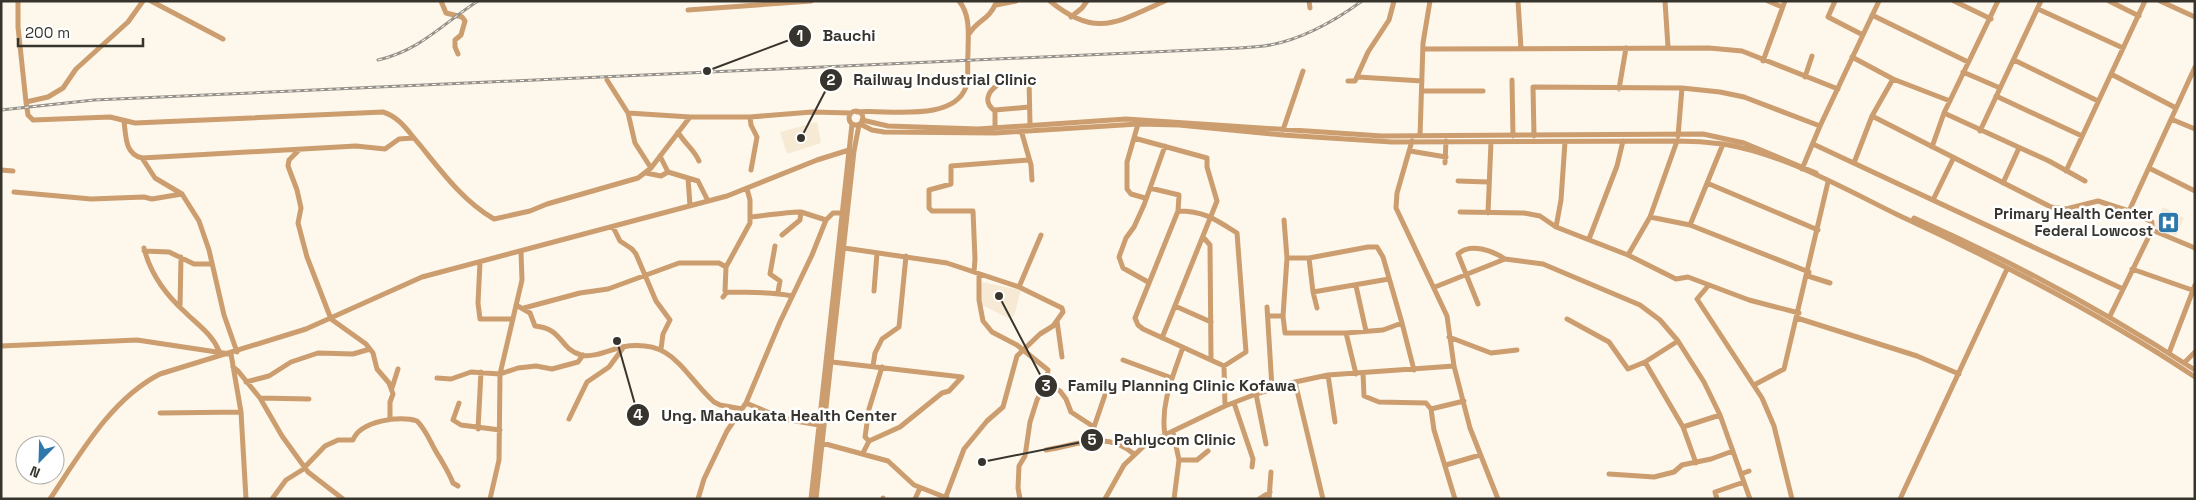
<svg xmlns="http://www.w3.org/2000/svg" width="2196" height="500" viewBox="0 0 2196 500" font-family="'Space Grotesk',sans-serif">
<style>
.built{fill:#f7ead5}
.lines{fill:none;stroke-linecap:round;stroke-linejoin:round}
.minor{stroke:#cb9d6f;stroke-width:5}
.rail-casing{stroke:#979289;stroke-width:3}
.rail{stroke:#fff;stroke-width:1;stroke-dasharray:4;stroke-linecap:butt}
.labels{text-anchor:middle;dominant-baseline:central;stroke-width:5;stroke-linejoin:round;paint-order:stroke}
.poi-label{font-size:15px;font-weight:bold;fill:#37342e;stroke:#fff;text-anchor:end}
.leader{fill:none;stroke:#37342e;stroke-width:2}
.callout-dot{fill:#37342e;stroke:#fff;stroke-width:2}
.mark-label{font-size:15px;text-anchor:middle;font-weight:bold;fill:#fff}
.callout-label{font-size:16px;text-anchor:middle;font-weight:bold;fill:#37342e;stroke:#fff;stroke-width:5;stroke-linejoin:round;paint-order:stroke}
</style>
<rect width="100%" height="100%" fill="#fef7eb"/>
<!-- built -->
<path class="built" d="M817,122L821,143L787,154L780,132Z
M2163,207L2184,218L2176,236L2154,227Z
M982,282L1021,290L1014,316L1008,318L978,303Z"/>
<g class="lines">
<!-- minor -->
<path class="minor" d="M18,1V27L26,102L28,115L33,120L110,117L135,123L383,112C400,117 409,133 420,145C441,171 464,202 494,219L530,211L547,204L638,178L651,168L690,117H750L812,112L851,113
M151,1L223,39
M441,1L446,13L462,17L465,21L461,35L455,40V47L458,54
M1050,1C1096,39 1117,22 1165,1
M1309,1L1310,8
M1518,1L1521,49
M1665,1L1668,47
M1768,1L1782,7
M1835,1L1828,17L1863,35
M1954,1L1991,19
M2109,1L2139,16
M2160,1L2195,17
M996,5L1016,1
M2038,9L2123,48
M688,10L811,1
M1872,15L1968,62
M1071,17L1082,8L1087,1
M969,34C979,18 988,22 997,1
M1423,49L1709,48L1742,51L1838,89
M1852,57L1893,79L1950,101
M2014,60L2098,101
M1763,61L1785,1
M1963,72L2000,88
M2111,74L2176,108
M1358,77L1422,81
M1805,77L1812,56
M607,80L628,113L635,143L651,168
M1512,80L1513,136
M1348,81H1355L1368,52L1389,20L1394,1
M1619,89L1626,48
M1422,91H1483
M1996,96L2082,136
M26,102L48,97L63,88L76,69L128,22L143,1
M995,110L1029,107
M849 118a7 7 0 1 1 14 0a7 7 0 1 1-14 0Z
M857,112C886,109 953,123 966,87C969,77 967,64 968,53C968,36 971,15 959,1
M628,113L690,117
M1944,113L2049,161L2085,181
M1872,116L2051,207L2066,209L2098,201L2129,211L2152,222V230L2110,316
M750,117L751,125L757,137L751,170
M2171,119L2195,129
M862,120L888,126L978,129L1126,119L1382,136L1703,134L1744,143L1816,173
M124,121C126,137 125,154 142,158L356,146L385,149L399,139L413,138
M860,124L872,130L884,132L995,133L1138,124L1179,125L1283,135L1392,142L1677,141C1692,141 1708,142 1723,144C1784,154 1843,188 1898,215C2000,262 2101,314 2195,377
M1138,124L1134,138L1207,158V167L1217,201L1162,338
M995,127V111C971,94 1013,70 1029,80L1030,124
M1021,130L1031,165L1032,180
M1283,130L1303,71
M1980,131L2041,1
M678,132C684,143 694,149 699,161
M1420,136L1423,43L1430,1
M1534,136L1533,87L1682,88L1720,92L1744,97L1820,126
M1678,136L1682,88
M1134,138L1127,162V189L1131,194L1145,198
M1412,141L1397,193L1396,208L1447,316L1454,366L1470,428L1498,499
M1813,144L2123,289
M1932,147L1944,113L1998,1
M298,151L289,160L288,166L297,190L301,208L298,223L307,257L331,319L366,344L373,353L377,369L389,383L393,394L390,402V418
M1410,151L1446,157
M660,156L668,172
M142,158L155,178L182,194L199,221L209,250L224,315L237,352
M1445,163L1446,141
M1854,163L1872,116L1893,79
M2149,168L2195,191
M1802,169L1820,126L1879,1
M1,170L13,171
M2066,171L2145,1
M646,173L661,176L668,172L698,181L708,201
M688,178L690,206
M1458,181L1488,182
M1707,183L1818,230
M2003,183L2019,148
M1150,188L1179,195L1178,211
M14,192L91,199L144,197L152,199L182,194
M1933,200L1953,159
M2129,211L2195,67
M1460,212L1524,213L1540,216L1556,227L1628,255L1676,279L1688,277L1749,300L1799,313
M1488,213L1491,142
M750,217C763,216 792,211 801,212
M1650,217L1690,225L1809,272L1808,276L1830,283
M1914,218C2011,261 2106,312 2195,370
M1284,220L1287,258L1283,316L1285,333H1346L1383,330L1402,323L1383,257L1377,247H1368L1309,258H1287
M1690,225L1723,144
M613,227L620,241L632,249L636,254L656,301L670,320L663,334L661,349
M1556,227L1561,200L1565,142
M2152,230L2195,248
M782,235L800,220L801,212L826,220
M1203,237L1210,245L1211,358
M1589,239L1617,166L1623,141
M775,246L770,274L780,281L778,292
M144,248C150,273 167,296 186,313C198,325 212,334 219,351
M844,248L947,263L1019,287L1062,308L1063,312L1053,326L1040,334L1017,356L1003,407L987,421L964,449L945,499
M144,251L169,252L194,264H211
M1628,255L1650,217L1677,141
M1309,258L1313,292L1389,279
M480,262L478,303L480,319H513
M2132,269L2192,290
M974,272L975,259L973,211H932L929,208V190L951,184V166L1028,160
M979,274V300L983,321L992,332L1017,345L1048,370L1046,382L1037,400L1030,422L1025,456L1019,466L1018,488L1020,499
M1148,282L1123,268L1119,257L1126,238L1134,227L1144,205L1165,146
M1356,286L1366,331
M1708,286L1697,299L1762,398L1774,426L1792,499
M1019,287L1041,235
M1435,287L1505,259L1543,264L1640,305L1660,320L1678,341L1704,382L1720,415L1750,499
M725,291L726,267L750,223V200L747,189
M874,291L877,253
M1313,292L1317,308
M723,297L727,292C749,293 770,291 792,296
M1478,304L1458,254C1470,242 1493,251 1505,259
M516,305L530,313L535,326C564,329 558,348 581,355C593,358 610,350 622,347C674,338 682,373 714,402L720,405L742,409
M1175,306L1211,322
M180,307L181,257
M1267,307L1272,388
M524,308L580,293L608,289L679,263H719L726,267
M1268,316H1283
M1797,318L1917,356L1959,374
M1567,319L1609,342L1628,369L1645,362
M1057,321L1062,357
M1402,323L1414,370
M1346,333L1356,374
M1449,337L1491,353L1517,350
M1678,341L1645,362L1683,427L1696,463
M1,346L137,340L230,354
M2169,353L2195,285
M231,354L241,412L246,499
M1123,360L1172,378
M832,362L962,377L949,391L942,393L900,427L869,441L863,453
M2184,363L2195,352
M873,366L875,353L882,339L899,327L906,256
M1224,366L1143,329L1138,325L1135,318L1178,211C1204,211 1215,219 1237,233L1246,352L1224,366L1225,406
M233,367L238,371L260,398L282,436L308,472L343,499
M1363,373L1364,396L1379,402L1426,403L1431,409
M1328,375L1335,422
M437,378L451,379L471,372L500,374L518,368L536,366L552,369L578,362L583,355
M246,382L269,376L291,362L318,353L353,354L370,349
M1046,382L1060,391L1066,399L1071,412L1094,427
M1295,382L1323,499
M1754,385L1784,369L1828,182
M392,388L398,369
M1256,394L1266,444
M260,398L309,399
M459,403L453,420L461,425L500,430
M746,403L784,419L819,425
M1234,403L1253,459L1252,467
M160,413L241,412
M569,419L587,382L609,367L623,348
M1683,427L1720,415
M478,429L481,372
M1173,432L1179,460L1174,499
M1165,435C1160,405 1173,376 1183,347
M869,441L865,437L869,409L882,367
M1095,442L1094,427L1108,386
M822,443L888,461L914,485L947,498
M1046,450C1078,445 1105,430 1134,454
M1179,460H1197L1208,451
M1446,465L1480,455
M1609,474L1654,477L1674,472L1682,465L1711,459L1733,451
M1741,474L1749,471
M50,499C80,454 111,399 160,374L306,329L422,277L727,196L817,160L849,150
M272,499L286,480L302,470L325,446L338,440H353C360,421 400,415 417,421C428,432 431,445 440,458C445,467 449,473 453,483L458,486
M490,499L499,460L500,374L522,280L521,252
M698,499L704,479L727,431L746,403L780,322L812,255L826,220L833,213H842
M811,499L852,124
M816,499L854,151L859,125
M883,499V498
M915,499L920,488
M1105,499L1124,465L1146,444L1225,406L1256,394L1295,382L1328,375L1454,366
M1259,499L1270,492
M1269,499L1271,472
M1455,499L1434,430L1431,409L1464,401
M1717,499L1715,492L1744,482
M1900,499L2007,269"/>
<defs>
<path id="rail" d="M378,60C421,50 442,24 478,1
M1,110L94,100L1239,48C1249,47 1260,47 1270,45C1302,39 1336,20 1362,1"/>
</defs>
<!-- rail casing -->
<use href="#rail" class="rail-casing"/>
<!-- rail -->
<use href="#rail" class="rail"/>
</g>
<!-- icons -->
<defs>
<symbol id="hospital-square" viewBox="-11 -11 22 22"><rect x="-9" y="-9" width="18" height="18" rx="4" fill="#2e79ac" stroke="#fff"/><path d="M-5-5h3v3.5h4V-5h3V5h-3V1.5h-4V5h-3Z" fill="#fff"/></symbol>
</defs>
<g fill-rule="evenodd">
<use href="#hospital-square" x="2156" y="210" width="25" height="25"/>
</g>
<g class="labels">
<!-- poi labels -->
<g class="poi-label">
<text x="2153" y="213">Primary Health Center<tspan x="2153" dy="17">Federal Lowcost</tspan></text>
</g>
</g>
<!-- callouts -->
<path class="leader" d="M707 71L800 36M801 138L831 80M999 296L1046 386M617 341L638 415M982 462L1092 440"/>
<g class="callout-dot">
<circle cx="707" cy="71" r="5"/>
<circle cx="801" cy="138" r="5"/>
<circle cx="999" cy="296" r="5"/>
<circle cx="617" cy="341" r="5"/>
<circle cx="982" cy="462" r="5"/>
<circle cx="800" cy="36" r="12"/>
<circle cx="831" cy="80" r="12"/>
<circle cx="1046" cy="386" r="12"/>
<circle cx="638" cy="415" r="12"/>
<circle cx="1092" cy="440" r="12"/>
</g>
<g class="mark-label">
<text x="800" y="41">1</text>
<text x="831" y="85">2</text>
<text x="1046" y="391">3</text>
<text x="638" y="420">4</text>
<text x="1092" y="445">5</text>
</g>
<g class="callout-label">
<text x="849" y="41">Bauchi</text>
<text x="945" y="85">Railway Industrial Clinic</text>
<text x="1182" y="391">Family Planning Clinic Kofawa</text>
<text x="779" y="421">Ung. Mahaukata Health Center</text>
<text x="1175" y="445">Pahlycom Clinic</text>
</g>
<!-- border -->
<rect width="2196" height="500" fill="none" stroke="#37342e" stroke-width="5"/>
<!-- north arrow -->
<g transform="translate(40 460) rotate(203)"><circle r="24" fill="#ffffff" stroke="#afaeab"/>
<path d="M0-4L9 19L0 12L-9 19Z" fill="#2e79ac"/>
<text y="-8" font-size="14" font-weight="bold" text-anchor="middle" fill="#37342e">N</text>
</g>
<!-- scale -->
<path d="M18 38v8h125v-8" fill="none" stroke="#37342e" stroke-width="2.5"/>
<text x="25" y="38" font-size="15" fill="#37342e" stroke="#ffffff" stroke-width="4" paint-order="stroke">200 m</text>
</svg>
